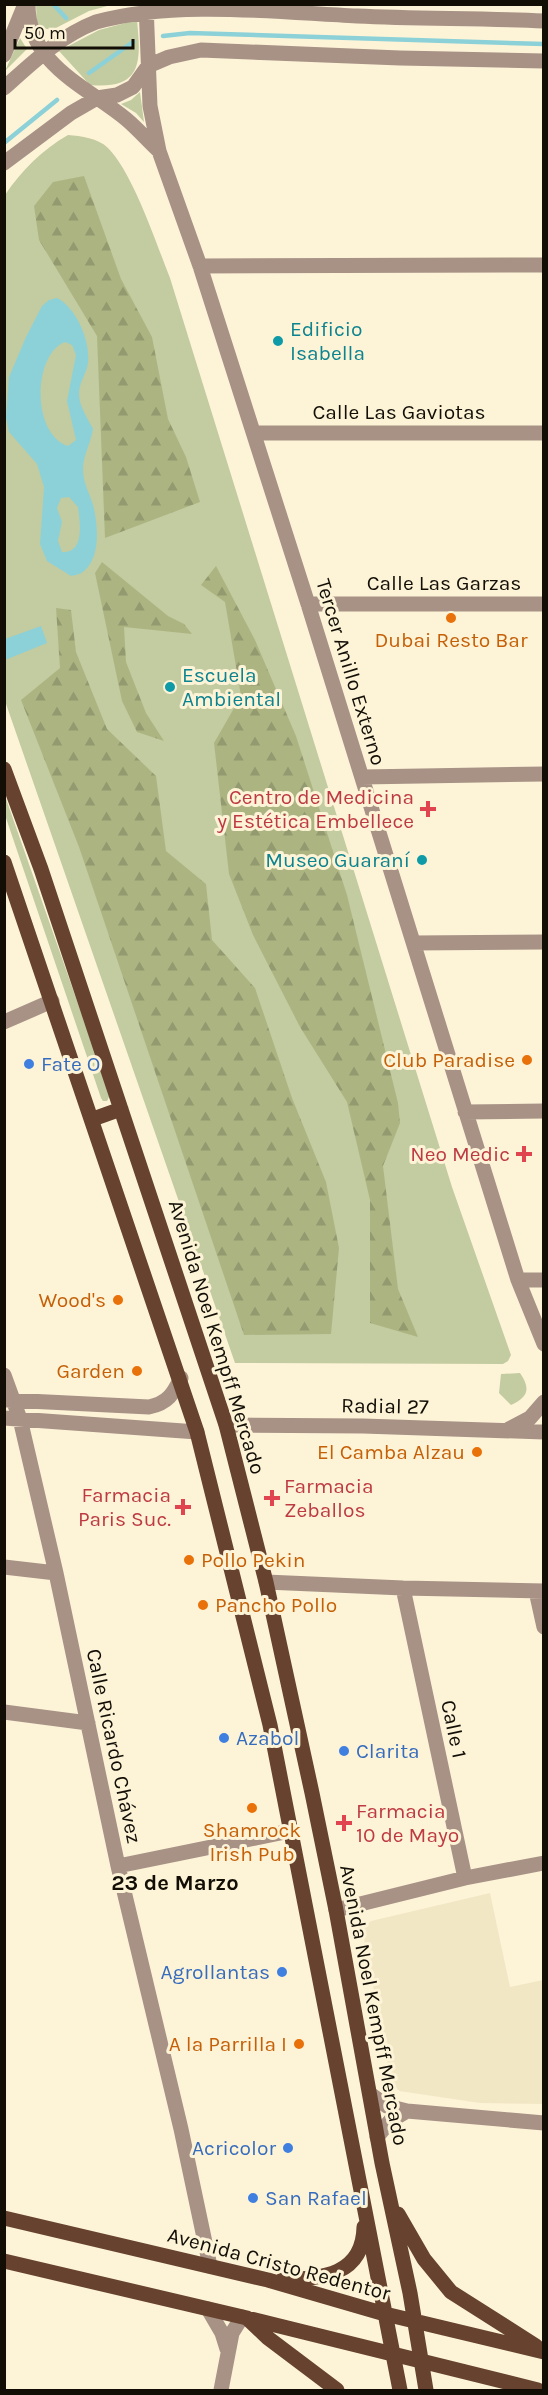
<svg xmlns="http://www.w3.org/2000/svg" width="548" height="2395" viewBox="0 0 548 2395" font-family="Karla,sans-serif">
<style>
.built{fill:#f2e7c5}
.green{fill:#c3cba0}
.forest{fill:url(#forest-firs)}
.water{fill:#8cd1d8;fill-rule:evenodd}
.lines{fill:none;stroke-linecap:round;stroke-linejoin:round}
.stream{stroke:#8cd1d8;stroke-width:4.5}
.minor{stroke:#a89286;stroke-width:15}
.major{stroke:#67432f;stroke-width:15}
.culture-dot{fill:#0f9aa8;stroke:#fdf4d8;stroke-width:2}
.food-dot{fill:#e8710a;stroke:#fdf4d8;stroke-width:2}
.health-dot{fill:#e0444e;stroke:#fdf4d8;stroke-width:2}
.shop-dot{fill:#3f7fe0;stroke:#fdf4d8;stroke-width:2}
.labels{text-anchor:middle;dominant-baseline:central;stroke-width:6;stroke-linejoin:round;paint-order:stroke}
.culture-label{font-size:21px;fill:#0d838f;stroke:#fdf4d8;text-anchor:start}
.street-label{font-size:21px;fill:#120e06;stroke:#fdf4d8}
.food-label{font-size:21px;fill:#c56008;stroke:#fdf4d8;text-anchor:end}
.health-label{font-size:21px;fill:#be3a42;stroke:#fdf4d8;text-anchor:end}
.shop-label{font-size:21px;fill:#366cbe;stroke:#fdf4d8;text-anchor:start}
.neighbourhood-label{font-size:22px;font-weight:bold;fill:#120e06;stroke:#fdf4d8}
</style>
<defs>
<pattern id="forest-firs" width="22" height="20" patternUnits="userSpaceOnUse" patternTransform="scale(1.5)"><rect width="22" height="20" fill="#acb582"/><path d="M5 1l3.5 6h-7zM16 11l3.5 6h-7z" fill="#939a6f"/></pattern>
</defs>
<rect width="100%" height="100%" fill="#fdf4d8"/>
<!-- built -->
<path class="built" d="M490,1893L510,1987L543,1980V2104L480,2103L399,2091L391,2081L363,1933L365,1926L371,1921Z"/>
<!-- green -->
<path class="green" d="M36,5H111L89,11L52,30L42,28L37,24Z
M137,20C141,61 143,90 90,85L59,51L99,30Z
M20,38L27,49L5,71Z
M140,92L144,122L136,113L121,104L131,100Z
M68,135C81,136 98,138 108,148C133,173 156,243 170,278L452,1187L511,1355L508,1361L503,1364L235,1363L5,701V195C22,170 42,150 68,135Z
M4,793L110,1095L107,1101H103L101,1098L5,815Z
M520,1373C531,1389 528,1397 511,1405L499,1393L501,1374Z"/>
<!-- forest -->
<path class="forest" d="M84,176L121,279L152,337L168,419L186,457L200,502L105,538L97,336L39,240L34,206L53,182Z
M102,562L168,616L184,624L192,634L124,627L126,662L146,713L164,741L137,732L122,701L95,573Z
M216,566L255,640L296,736L347,895L398,1103L400,1123L383,1166L398,1289L418,1337L370,1323V1200L347,1102L300,1027L253,935L229,874L214,743L241,696L225,602L201,585Z
M56,608L71,610L76,652L107,729L156,776L166,851L206,884L212,940L255,988L292,1098L326,1182L339,1248L331,1334L244,1335L79,847L21,700L60,668Z"/>
<!-- water -->
<path class="water" d="M57,298C77,308 93,345 87,368C84,377 79,384 79,394C79,406 88,419 93,429C91,442 83,456 83,469C83,483 89,492 93,505C98,523 101,558 84,571C81,574 76,575 71,576L47,561L40,544L44,487L37,464L9,432L6,417L9,377L26,337L42,306L49,300ZM65,342L72,345L76,355L67,401L76,440L68,446C31,434 33,354 65,342ZM69,497L78,507C80,523 85,553 62,552L58,541L62,522L57,508L61,498Z
M41,626L47,643L5,660V639Z"/>
<g class="lines">
<!-- stream -->
<path class="stream" d="M53,4L66,18
M163,36L190,33L544,44
M89,73L133,42
M4,143L57,100"/>
<!-- minor -->
<path class="minor" d="M28,4C28,65 86,86 126,119C138,129 148,141 159,151
M146,4L150,106L159,151L200,266L308,604L518,1280L544,1344
M4,55L25,4
M4,88C33,62 60,36 96,22C175,0 274,12 357,16C419,19 481,18 544,21
M4,163L71,113L97,98L117,95L133,87L148,66L169,57L201,50L400,58L544,61
M200,266L544,265
M254,433H544
M308,604H544
M362,777L544,774
M414,943L544,942
M4,1022L52,1001
M465,1112L544,1111
M518,1280H544
M4,1375L20,1419L56,1573L118,1866L181,2129L210,2266
M7,1400L149,1407C168,1403 173,1394 181,1378
M4,1418L197,1432
M226,1425L363,1426L544,1432
M509,1429L530,1418L544,1402
M4,1567L56,1573
M266,1582L403,1588L544,1591
M403,1588L465,1878
M536,1591L544,1627
M4,1712L88,1723
M118,1866L290,1831
M336,1910L465,1878L544,1863
M370,2094L387,2106L407,2111L544,2123
M377,2137L390,2121L407,2111
M208,2309L222,2333L227,2349
M221,2390L232,2333L242,2317"/>
<!-- major -->
<path class="major" d="M4,769L41,869L226,1425L266,1582L312,1793L336,1910L382,2163L410,2293L426,2390
M4,862L197,1432L270,1725L400,2390
M93,1119L121,1109
M398,2214L424,2259L451,2292L536,2346
M4,2218L268,2280L385,2314L544,2352
M4,2261L247,2318L538,2390
M282,2280C320,2278 363,2277 364,2227
M247,2318L268,2338L337,2390"/>
</g>
<!-- markers -->
<g class="culture-dot">
<circle cx="278" cy="341" r="6"/>
<circle cx="170" cy="687" r="6"/>
<circle cx="422" cy="860" r="6"/>
</g>
<g class="food-dot">
<circle cx="451" cy="618" r="6"/>
<circle cx="527" cy="1060" r="6"/>
<circle cx="118" cy="1300" r="6"/>
<circle cx="137" cy="1371" r="6"/>
<circle cx="477" cy="1452" r="6"/>
<circle cx="189" cy="1560" r="6"/>
<circle cx="203" cy="1605" r="6"/>
<circle cx="252" cy="1808" r="6"/>
<circle cx="299" cy="2044" r="6"/>
</g>
<g class="health-dot">
<path d="M425 800h6v6h6v6h-6v6h-6v-6h-6v-6h6z"/>
<path d="M521 1145h6v6h6v6h-6v6h-6v-6h-6v-6h6z"/>
<path d="M269 1489h6v6h6v6h-6v6h-6v-6h-6v-6h6z"/>
<path d="M180 1498h6v6h6v6h-6v6h-6v-6h-6v-6h6z"/>
<path d="M341 1814h6v6h6v6h-6v6h-6v-6h-6v-6h6z"/>
</g>
<g class="shop-dot">
<circle cx="29" cy="1064" r="6"/>
<circle cx="224" cy="1738" r="6"/>
<circle cx="344" cy="1751" r="6"/>
<circle cx="282" cy="1972" r="6"/>
<circle cx="288" cy="2148" r="6"/>
<circle cx="253" cy="2198" r="6"/>
</g>
<g class="labels">
<!-- culture labels -->
<g class="culture-label">
<text x="290" y="329">Edificio<tspan x="290" dy="24">Isabella</tspan></text>
<text x="182" y="675">Escuela<tspan x="182" dy="24">Ambiental</tspan></text>
<text x="410" y="860" text-anchor="end">Museo Guaraní</text>
</g>
<!-- street labels -->
<g class="street-label">
<text x="399" y="412">Calle Las Gaviotas</text>
<text x="444" y="583">Calle Las Garzas</text>
<text transform="translate(351 672) rotate(73)">Tercer Anillo Externo</text>
<text transform="translate(217 1337) rotate(73)">Avenida Noel Kempff Mercado</text>
<text transform="translate(385 1406) rotate(1)">Radial 27</text>
<text transform="translate(454 1729) rotate(78)">Calle 1</text>
<text transform="translate(114 1746) rotate(78)">Calle Ricardo Chávez</text>
<text transform="translate(374 2005) rotate(79)">Avenida Noel Kempff Mercado</text>
<text transform="translate(279 2264) rotate(15)">Avenida Cristo Redentor</text>
</g>
<!-- food labels -->
<g class="food-label">
<text x="451" y="640" text-anchor="middle">Dubai Resto Bar</text>
<text x="515" y="1060">Club Paradise</text>
<text x="106" y="1300">Wood's</text>
<text x="125" y="1371">Garden</text>
<text x="465" y="1452">El Camba Alzau</text>
<text x="201" y="1560" text-anchor="start">Pollo Pekin</text>
<text x="215" y="1605" text-anchor="start">Pancho Pollo</text>
<text x="252" y="1830" text-anchor="middle">Shamrock<tspan x="252" dy="24">Irish Pub</tspan></text>
<text x="287" y="2044">A la Parrilla I</text>
</g>
<!-- health labels -->
<g class="health-label">
<text x="414" y="797">Centro de Medicina<tspan x="414" dy="24">y Estética Embellece</tspan></text>
<text x="510" y="1154">Neo Medic</text>
<text x="284" y="1486" text-anchor="start">Farmacia<tspan x="284" dy="24">Zeballos</tspan></text>
<text x="171" y="1495">Farmacia<tspan x="171" dy="24">Paris Suc.</tspan></text>
<text x="356" y="1811" text-anchor="start">Farmacia<tspan x="356" dy="24">10 de Mayo</tspan></text>
</g>
<!-- shop labels -->
<g class="shop-label">
<text x="41" y="1064">Fate O</text>
<text x="236" y="1738">Azabol</text>
<text x="356" y="1751">Clarita</text>
<text x="270" y="1972" text-anchor="end">Agrollantas</text>
<text x="276" y="2148" text-anchor="end">Acricolor</text>
<text x="265" y="2198">San Rafael</text>
</g>
<!-- neighbourhood labels -->
<g class="neighbourhood-label">
<text x="175" y="1883">23 de Marzo</text>
</g>
</g>
<!-- border -->
<rect width="548" height="2395" fill="none" stroke="#120e06" stroke-width="12"/>
<!-- scale -->
<path d="M15 39v9h118v-9" fill="none" stroke="#120e06" stroke-width="3"/>
<text x="24" y="39" font-size="18" fill="#120e06" stroke="#fdf4d8" stroke-width="4.5" paint-order="stroke">50 m</text>
</svg>
